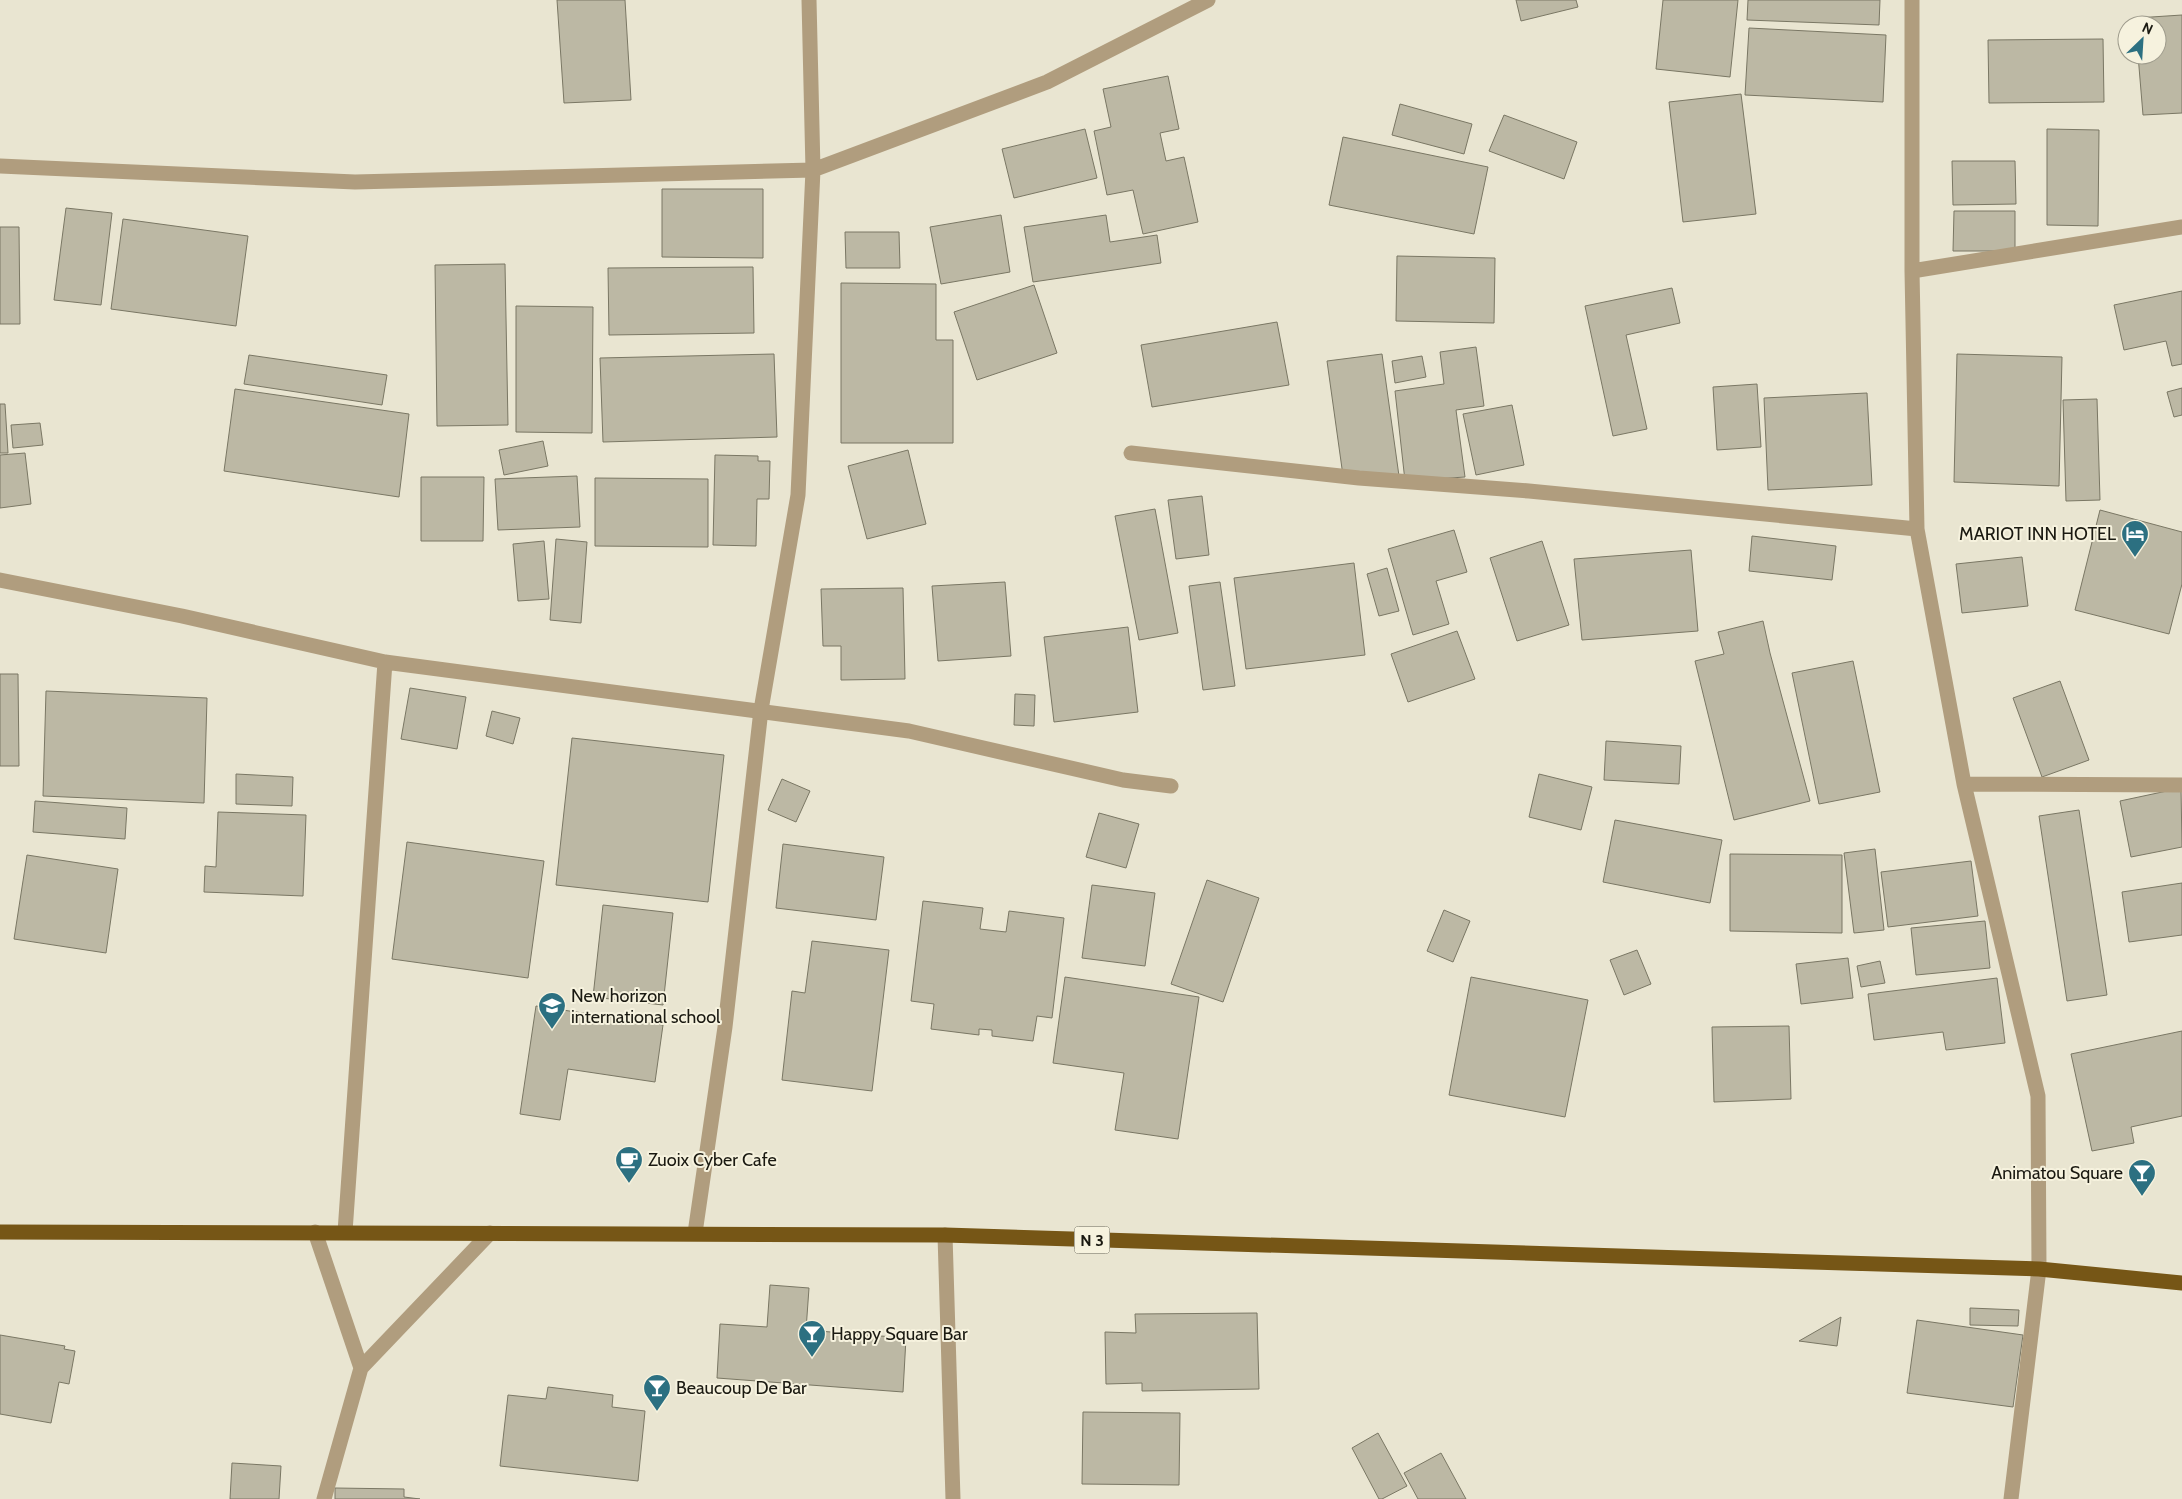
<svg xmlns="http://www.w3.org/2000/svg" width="2182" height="1499" viewBox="0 0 2182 1499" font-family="Cabin,sans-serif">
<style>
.building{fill:#bcb8a4;stroke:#7a7764}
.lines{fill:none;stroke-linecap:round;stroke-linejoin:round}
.minor{stroke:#b09d7e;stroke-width:15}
.trunk{stroke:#765616;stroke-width:15}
.labels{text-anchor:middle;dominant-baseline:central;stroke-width:4;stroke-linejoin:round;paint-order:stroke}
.shield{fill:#f6f2de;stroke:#5c5a4e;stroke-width:1}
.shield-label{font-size:16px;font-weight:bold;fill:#1a1911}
.poi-label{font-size:18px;fill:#1a1911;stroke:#f6f2de;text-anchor:start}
</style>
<rect width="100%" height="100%" fill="#e9e5d1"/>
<!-- building -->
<path class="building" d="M557,0H625L631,100L564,103Z
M1516,0H1576L1578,7L1521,21Z
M1663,0H1738L1730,77L1656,69Z
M1748,0H1880L1879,25L1747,20Z
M2182,15V113L2143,115L2138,55H2157V25H2136V18Z
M1749,28L1886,35L1883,102L1745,95Z
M2103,39L2104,102L1989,103L1988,40Z
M1168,76L1179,129L1160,133L1166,161L1184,157L1198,222L1143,234L1133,190L1107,195L1094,131L1111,127L1103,89Z
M1741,94L1756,214L1683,222L1669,102Z
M1400,104L1472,124L1464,154L1392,135Z
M1504,115L1577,142L1564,179L1489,151Z
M1085,129L1097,178L1014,198L1002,149Z
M2047,129L2099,130L2098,226L2047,225Z
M1343,137L1488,167L1474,234L1329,205Z
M1952,161H2015L2016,204L1953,205Z
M662,189H763V258L662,257Z
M66,208L112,213L101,305L54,300Z
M1954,211H2015V251H1953Z
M1001,215L1010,272L941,284L930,227Z
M1106,215L1110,242L1157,235L1161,263L1033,282L1024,227Z
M123,219L248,236L236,326L111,309Z
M0,227H19L20,324H0Z
M845,232H899L900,268H846Z
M1397,256L1495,258L1494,323L1396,321Z
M505,264L508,425L437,426L435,265Z
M753,267L754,333L609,335L608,268Z
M841,283L936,284V340H953V443H841Z
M1034,285L1057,353L977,380L954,312Z
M1672,288L1680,323L1626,335L1647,429L1613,436L1585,306Z
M2182,291V364L2172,366L2166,341L2124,350L2114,305Z
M516,306L593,307L592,433L516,432Z
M1277,322L1289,385L1152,407L1141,345Z
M1476,347L1484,406L1456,410L1465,477L1405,481L1395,391L1444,384L1440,352Z
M774,354L777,437L603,442L600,358Z
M1382,354L1399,476L1344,483L1327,361Z
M1957,354L2062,357L2059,486L1954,482Z
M249,355L387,375L382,405L244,384Z
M1422,356L1426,377L1395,383L1392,361Z
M1757,384L1761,447L1717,450L1713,387Z
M2182,388V415L2174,417L2167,392Z
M235,389L409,414L399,497L224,471Z
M1867,393L1872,485L1768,490L1764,398Z
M2097,399L2100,500L2066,501L2063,400Z
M0,404H5L8,453H0Z
M1512,405L1524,465L1476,475L1463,414Z
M40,423L43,445L13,448L11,425Z
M543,441L548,466L504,475L499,450Z
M908,450L926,524L867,539L848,466Z
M25,453L31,504L0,508V455Z
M715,455L758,456V461H770L769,499H757L756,546L713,545Z
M577,476L580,527L498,530L495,479Z
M421,477H484L483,541H421Z
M595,478L708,479V547L595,546Z
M1202,496L1209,555L1176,559L1168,500Z
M1155,509L1178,633L1139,640L1115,516Z
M2100,510L2182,532V584L2169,634L2075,610Z
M1454,530L1467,572L1436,581L1449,624L1413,635L1388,549Z
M1752,536L1836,546L1832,580L1749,571Z
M556,539L587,542L581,623L550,620Z
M544,541L549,599L518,601L513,544Z
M1542,541L1569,625L1517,641L1490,558Z
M1691,550L1698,631L1582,640L1574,559Z
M2022,557L2028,606L1962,613L1956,564Z
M1354,563L1365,655L1246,669L1234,578Z
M1387,568L1399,611L1379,616L1367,574Z
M1005,582L1011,656L938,661L932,586Z
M1220,582L1235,686L1203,690L1189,586Z
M903,588L905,679L841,680V646H823L821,589Z
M1763,621L1770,653L1810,801L1734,820L1695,661L1724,654L1718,632Z
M1128,627L1138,712L1054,722L1044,637Z
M1457,631L1475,679L1408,702L1391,654Z
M1853,661L1880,792L1819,804L1792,673Z
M0,674H18L19,766H0Z
M2060,681L2089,760L2042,777L2013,698Z
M410,688L466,697L457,749L401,739Z
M46,691L207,698L204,803L43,796Z
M1015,694L1035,695L1034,726L1014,725Z
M492,711L520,718L513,744L486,736Z
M572,738L724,755L708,902L556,885Z
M1606,741L1681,746L1679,784L1604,780Z
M236,774L293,777L292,806L236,804Z
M1539,774L1592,787L1581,830L1529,817Z
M782,779L810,791L796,822L768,810Z
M2181,788L2182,847L2131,857L2120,801Z
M35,801L127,808L125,839L33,832Z
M2079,810L2107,995L2067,1001L2039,816Z
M218,812L306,815L303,896L204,892L205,866L216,867Z
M1099,813L1139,824L1126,868L1086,857Z
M1615,820L1722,840L1710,903L1603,882Z
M407,842L544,861L528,978L392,959Z
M783,844L884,857L876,920L776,908Z
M1875,849L1884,930L1854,933L1844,853Z
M1730,854L1842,855V933L1730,931Z
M27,855L118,869L106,953L14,939Z
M1971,861L1978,916L1888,927L1881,872Z
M1207,880L1259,898L1223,1002L1171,984Z
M2182,883V935L2129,942L2122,892Z
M1092,885L1155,893L1145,966L1082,958Z
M923,901L983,908L980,929L1006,932L1009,911L1064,918L1052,1018L1037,1016L1033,1041L992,1036V1030L979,1029V1035L931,1029L934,1004L911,1001Z
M603,905L673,913L663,1005L593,997Z
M1444,910L1470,921L1453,962L1427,951Z
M1985,921L1990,968L1916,975L1911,928Z
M812,941L889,950L872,1091L782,1080L792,991L805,993Z
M1637,950L1651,984L1624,995L1610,960Z
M1848,958L1853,998L1801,1004L1796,964Z
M1880,961L1885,983L1861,987L1857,966Z
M1065,977L1199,997L1178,1139L1115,1130L1124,1073L1053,1063Z
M1471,977L1588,1000L1565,1117L1449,1095Z
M1997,978L2005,1043L1946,1050L1943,1032L1874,1040L1868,994Z
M536,1006L663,1025L655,1082L568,1069L560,1120L520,1114Z
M1789,1026L1791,1099L1714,1102L1712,1027Z
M2182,1031V1116L2131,1127L2134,1143L2092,1151L2071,1054Z
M770,1285L809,1288L806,1330L906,1338L903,1392L717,1378L720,1324L767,1327Z
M1970,1308L2019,1310L2018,1326L1970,1325Z
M1257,1313L1259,1389L1142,1391V1383L1106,1384L1105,1332L1136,1333L1135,1314Z
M1841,1317L1837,1346L1799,1341Z
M1917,1320L2023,1335L2013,1407L1907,1393Z
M0,1335L65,1346L64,1349L75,1351L69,1384L59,1382L51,1423L0,1414Z
M548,1387L613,1395L612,1407L645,1411L638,1481L500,1466L508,1395L546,1399Z
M1083,1412L1180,1413L1179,1485L1082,1484Z
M1378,1433L1407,1486L1382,1499H1379L1352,1448Z
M1441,1453L1466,1499H1418L1404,1473Z
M232,1463L281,1466L279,1499H230Z
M335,1488L404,1489V1497L420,1499H335Z"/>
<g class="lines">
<!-- minor -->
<path class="minor" d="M1912,0V271L1917,529L1964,784L2038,1096L2039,1269L2011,1499
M0,166L355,182L813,170L1047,82L1208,0
M1912,271L2182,227
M1131,453L1359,478L1529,491L1917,529
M0,580L182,616L385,662L909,731L1123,780L1171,786
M1964,784L2182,785
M315,1232L361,1368
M345,1232L385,662
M695,1233L725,1027L761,710L798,495L813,170L809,0
M945,1235L953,1499
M324,1499L361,1368L490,1233"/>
<!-- trunk -->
<path class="trunk" d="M0,1232L945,1235L2039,1269L2182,1283"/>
</g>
<!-- icons -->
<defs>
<symbol id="hotel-pin" viewBox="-11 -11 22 30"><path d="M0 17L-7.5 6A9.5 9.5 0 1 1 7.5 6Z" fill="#2c7081" stroke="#f6f2de"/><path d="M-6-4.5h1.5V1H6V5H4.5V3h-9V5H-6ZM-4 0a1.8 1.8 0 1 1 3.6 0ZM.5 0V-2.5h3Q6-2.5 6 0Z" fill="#fff"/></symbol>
<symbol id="university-pin" viewBox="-11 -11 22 30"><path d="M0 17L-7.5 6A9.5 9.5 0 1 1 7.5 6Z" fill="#2c7081" stroke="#f6f2de"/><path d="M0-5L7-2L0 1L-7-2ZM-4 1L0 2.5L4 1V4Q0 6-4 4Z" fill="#fff"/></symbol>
<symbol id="cafe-pin" viewBox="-11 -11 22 30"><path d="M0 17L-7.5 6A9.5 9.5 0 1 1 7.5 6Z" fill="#2c7081" stroke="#f6f2de"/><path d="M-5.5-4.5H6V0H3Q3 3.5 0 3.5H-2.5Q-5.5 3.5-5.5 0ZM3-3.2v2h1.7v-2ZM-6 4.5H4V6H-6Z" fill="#fff"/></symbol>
<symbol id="bar-pin" viewBox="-11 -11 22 30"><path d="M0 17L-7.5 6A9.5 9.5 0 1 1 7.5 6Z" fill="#2c7081" stroke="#f6f2de"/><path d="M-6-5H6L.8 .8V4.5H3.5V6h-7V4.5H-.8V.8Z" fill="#fff"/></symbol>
</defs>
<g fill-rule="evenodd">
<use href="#hotel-pin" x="2119" y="518" width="32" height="43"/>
<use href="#university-pin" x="536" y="990" width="32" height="43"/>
<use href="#cafe-pin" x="613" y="1144" width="32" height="43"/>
<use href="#bar-pin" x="2126" y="1157" width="32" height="43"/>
<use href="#bar-pin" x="796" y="1318" width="32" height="43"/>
<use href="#bar-pin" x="641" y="1372" width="32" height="43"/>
</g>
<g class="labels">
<!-- shield labels -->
<rect class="shield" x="1074.5" y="1226.5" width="35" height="27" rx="4"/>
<g class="shield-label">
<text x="1092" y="1240">N 3</text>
</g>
<!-- poi labels -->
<g class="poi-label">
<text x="2116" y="534" text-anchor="end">MARIOT INN HOTEL</text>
<text x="571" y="996">New horizon<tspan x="571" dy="21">international school</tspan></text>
<text x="648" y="1160">Zuoix Cyber Cafe</text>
<text x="2123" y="1173" text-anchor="end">Animatou Square</text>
<text x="831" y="1334">Happy Square Bar</text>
<text x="676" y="1388">Beaucoup De Bar</text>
</g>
</g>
<!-- north arrow -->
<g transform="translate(2142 40) rotate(25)"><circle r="24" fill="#f6f2de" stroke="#9e9b8c"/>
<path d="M0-4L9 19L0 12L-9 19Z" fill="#2c7081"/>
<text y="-8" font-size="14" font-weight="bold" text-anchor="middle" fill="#1a1911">N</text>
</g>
</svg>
